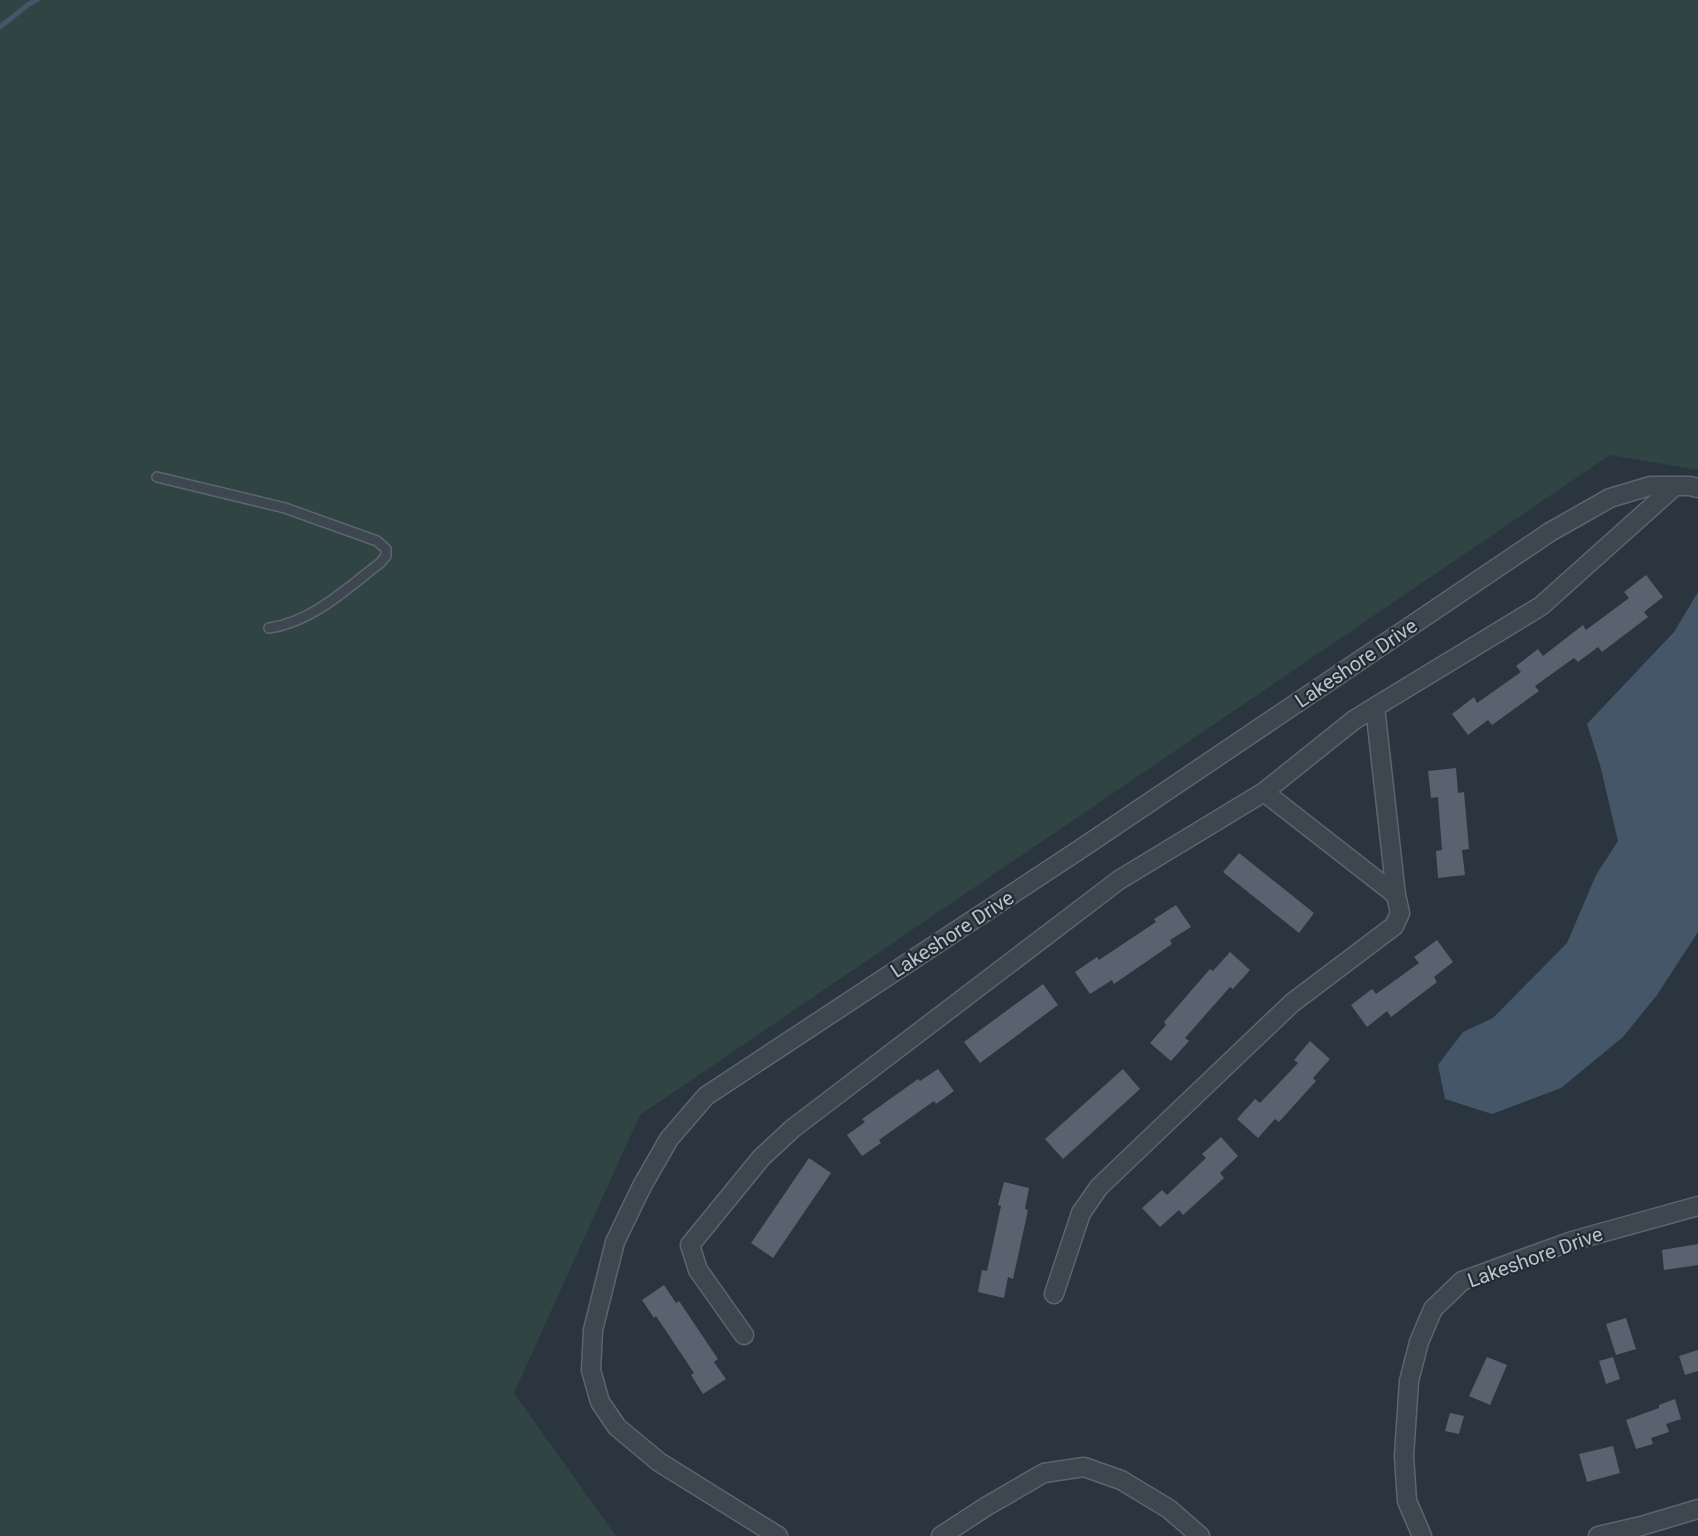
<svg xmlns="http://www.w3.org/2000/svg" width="1698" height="1536" viewBox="0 0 1698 1536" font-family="Roboto,sans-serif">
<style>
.green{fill:#2f4443}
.water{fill:#445668}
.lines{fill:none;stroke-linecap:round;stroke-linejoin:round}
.stream{stroke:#445668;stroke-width:5}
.building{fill:#59636f}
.lane-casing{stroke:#5c656d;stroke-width:12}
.street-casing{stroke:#5c656d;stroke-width:21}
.lane{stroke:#3e4750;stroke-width:9}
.street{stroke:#3e4750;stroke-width:18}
.labels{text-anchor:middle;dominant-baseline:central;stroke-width:4.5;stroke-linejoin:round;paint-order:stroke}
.street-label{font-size:20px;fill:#bbc2ca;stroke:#232c35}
</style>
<rect width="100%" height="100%" fill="#2a3540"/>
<!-- green -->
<path class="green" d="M0,0H1698V470L1610,455L640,1115L514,1393L616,1536H0Z"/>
<!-- water -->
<path class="water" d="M1698,592V932L1657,995L1623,1037L1561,1088L1492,1114L1445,1099L1438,1065L1463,1032L1493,1018L1567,943L1596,875L1618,841L1600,765L1587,724L1674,632Z"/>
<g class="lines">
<!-- stream -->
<path class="stream" d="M0,27L29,4L37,0"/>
</g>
<!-- building -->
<path class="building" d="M1646,575L1663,597L1644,612L1648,617L1602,652L1598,647L1578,662L1574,658L1535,686L1539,691L1492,725L1488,720L1468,735L1452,714L1474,697L1477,703L1521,672L1516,666L1538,649L1543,656L1583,625L1586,630L1629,598L1624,592Z
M1456,768L1458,793L1464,792L1469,849L1462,850L1465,875L1438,878L1436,851L1442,850L1438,797L1431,798L1428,771Z
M1239,853L1314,913L1299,933L1223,872Z
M1176,905L1191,927L1170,940L1172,944L1114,984L1112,980L1090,994L1075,972L1097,957L1099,960L1156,922L1154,919Z
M1437,940L1453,962L1434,977L1437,982L1391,1017L1387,1011L1367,1027L1351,1005L1372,989L1376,994L1419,963L1414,957Z
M1230,952L1250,970L1233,989L1230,987L1185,1038L1189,1041L1171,1061L1150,1043L1166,1025L1164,1022L1210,969L1213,971Z
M1043,984L1058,1005L980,1063L964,1042Z
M1310,1041L1330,1059L1313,1078L1316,1081L1279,1122L1275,1119L1258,1138L1237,1119L1255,1099L1260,1103L1298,1063L1294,1060Z
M938,1069L954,1091L936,1104L934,1101L879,1140L881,1143L862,1156L847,1135L865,1122L862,1119L918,1079L920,1081Z
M1123,1069L1140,1089L1063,1159L1045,1139Z
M1221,1137L1238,1156L1220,1173L1224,1178L1183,1215L1179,1210L1160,1227L1142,1208L1162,1190L1167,1195L1206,1158L1202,1154Z
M809,1158L831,1173L773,1258L751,1243Z
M1004,1182L1029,1188L1025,1209L1028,1210L1013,1279L1008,1277L1004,1298L978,1292L982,1270L987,1271L1001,1206L998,1205Z
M1698,1244V1265L1664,1270L1662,1250Z
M664,1285L676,1303L679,1301L718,1359L714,1362L726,1379L703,1394L691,1375L694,1373L656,1316L654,1318L642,1300Z
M1626,1318L1636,1349L1616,1355L1606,1324Z
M1698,1350V1371L1685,1375L1679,1356Z
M1487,1357L1507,1365L1490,1405L1469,1396Z
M1613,1357L1620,1379L1606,1384L1599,1361Z
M1675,1399L1681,1419L1666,1424L1669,1432L1651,1438L1653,1444L1636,1449L1626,1420L1659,1408V1405Z
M1450,1413L1464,1416L1459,1434L1445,1431Z
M1613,1446L1620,1473L1587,1482L1579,1454Z"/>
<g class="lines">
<defs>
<path id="lane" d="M157,477L285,508L377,541L386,549V556L380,563C346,589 312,622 269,628"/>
<path id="street" d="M1375,707L1396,895L1264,792L1354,720L1375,707L1541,606L1675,486
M1054,1294L1081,1213L1099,1187L1292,1003L1394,926L1400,913L1396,895
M744,1335L698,1270L690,1245L761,1158L792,1129L1119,880L1264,792
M778,1536L659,1462L617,1427L600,1402L591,1370L593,1330L615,1242L642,1186L669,1139L706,1096L1082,848L1550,532L1610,498L1650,486H1690L1698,488
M941,1536L987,1506L1044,1473L1084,1467L1121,1480L1169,1509L1200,1536
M1422,1536L1407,1501L1404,1456L1409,1381L1419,1342L1433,1309L1462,1281L1572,1241L1698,1206
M1598,1536L1641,1526L1698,1509"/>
</defs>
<!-- lane casing -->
<use href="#lane" class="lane-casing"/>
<!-- street casing -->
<use href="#street" class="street-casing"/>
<!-- lane -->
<use href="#lane" class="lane"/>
<!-- street -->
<use href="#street" class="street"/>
</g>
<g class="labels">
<!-- street labels -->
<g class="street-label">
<text transform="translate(1356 663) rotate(-34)">Lakeshore Drive</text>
<text transform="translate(952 934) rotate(-33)">Lakeshore Drive</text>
<text transform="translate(1535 1257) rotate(-20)">Lakeshore Drive</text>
</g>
</g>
</svg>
